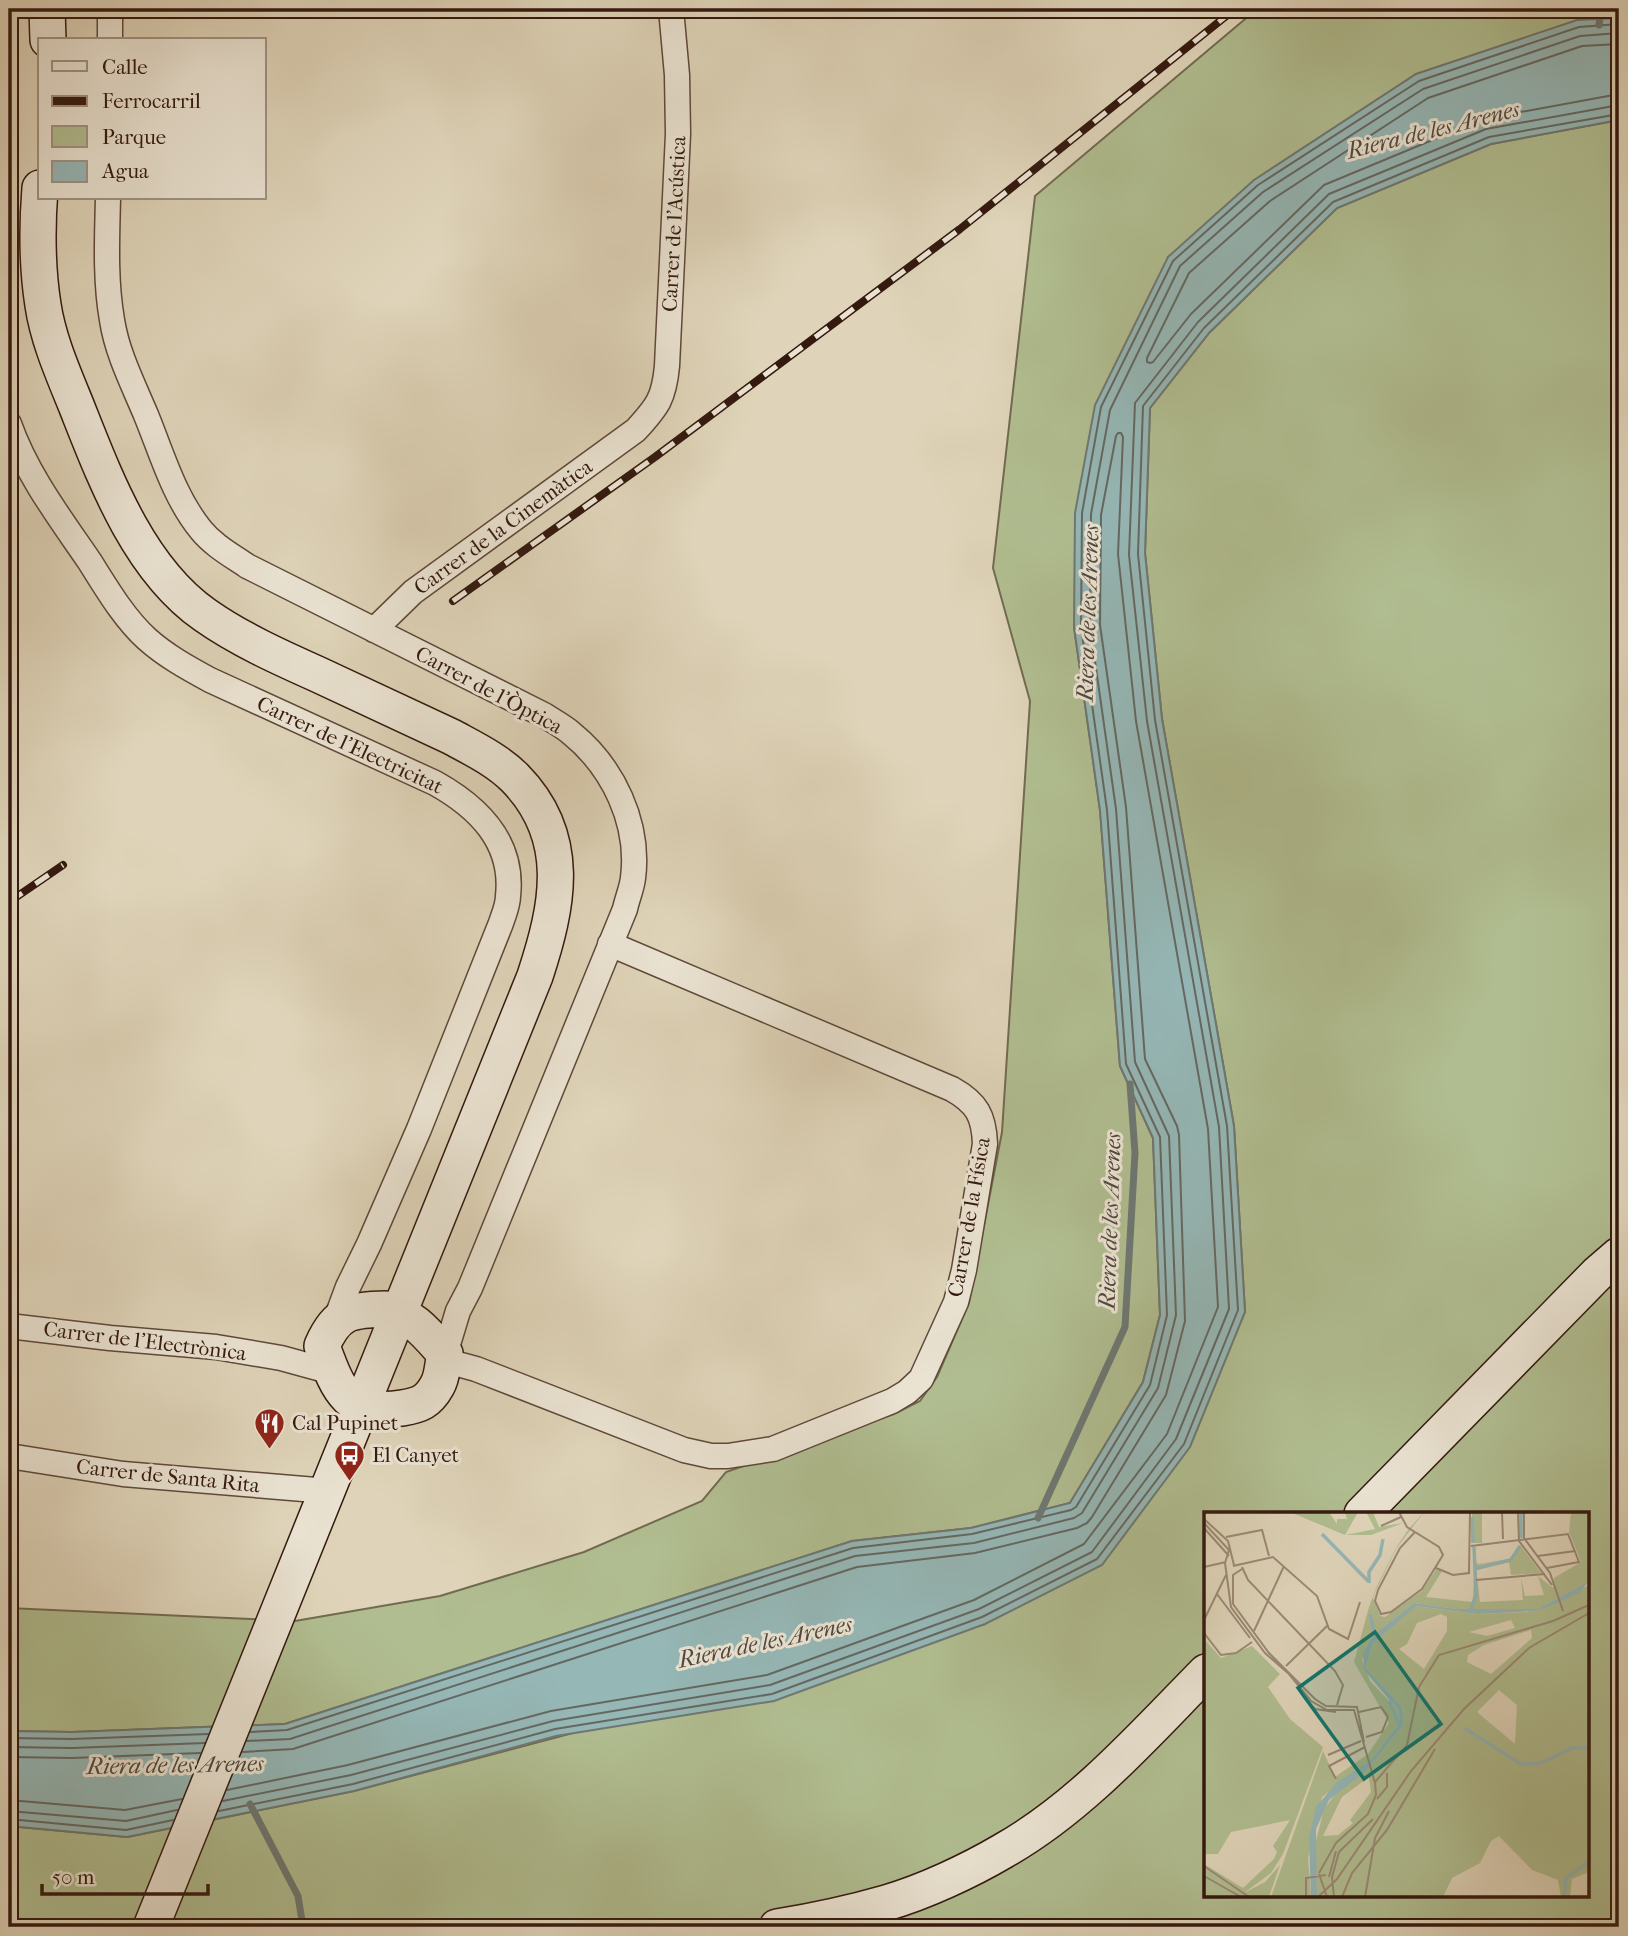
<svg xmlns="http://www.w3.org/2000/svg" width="1628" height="1936" viewBox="0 0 1628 1936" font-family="'IM FELL French Canon',serif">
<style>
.green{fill:#b0bd90;stroke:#726b50;stroke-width:2;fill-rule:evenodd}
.water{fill:#95b7b6;stroke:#6e7873;stroke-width:2}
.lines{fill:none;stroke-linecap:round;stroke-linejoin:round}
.shore{stroke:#646862;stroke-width:2}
.stream{stroke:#6e7873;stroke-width:7}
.street-casing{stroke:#5f483a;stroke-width:27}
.secondary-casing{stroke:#34190f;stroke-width:38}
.street{stroke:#eae3d2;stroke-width:24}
.secondary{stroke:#eae3d2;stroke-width:35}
.rail-casing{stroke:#34190f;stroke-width:8}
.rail{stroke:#eae3d2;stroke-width:5;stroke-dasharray:16;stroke-linecap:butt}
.labels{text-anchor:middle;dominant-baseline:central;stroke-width:6;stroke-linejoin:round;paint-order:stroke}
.street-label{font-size:21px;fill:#34190f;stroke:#eae3d2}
.poi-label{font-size:21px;fill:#34190f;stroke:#eae3d2;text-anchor:start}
.water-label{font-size:23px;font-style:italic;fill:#514841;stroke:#eae3d2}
.inset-river{fill:none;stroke:#95b7b6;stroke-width:3.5}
.inset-road{fill:none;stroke:#9b8975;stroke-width:2}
.view{fill:#0f766e;fill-opacity:0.15;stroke:#0f766e;stroke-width:3.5}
.inset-edge{fill:none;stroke:#34190f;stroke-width:3.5}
</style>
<rect width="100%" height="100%" fill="#dfd4b9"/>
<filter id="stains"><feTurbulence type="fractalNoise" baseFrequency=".00286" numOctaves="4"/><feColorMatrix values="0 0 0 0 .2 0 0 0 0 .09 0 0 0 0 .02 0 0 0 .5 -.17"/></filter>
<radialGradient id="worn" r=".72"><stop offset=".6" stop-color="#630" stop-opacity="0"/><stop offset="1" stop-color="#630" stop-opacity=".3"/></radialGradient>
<!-- green -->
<path class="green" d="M1257,9H1619V18L1577,20L1168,257L1074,627L1100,810L1120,1066L1153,1138L1160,1315L1143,1382L1070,1503L971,1528L852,1541L285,1724L72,1732L9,1731V1608L295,1621L440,1596L584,1552L702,1501L726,1472L894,1414L920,1401L937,1377L969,1303L1002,1132L1030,701L993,568L1035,196Z
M1619,120V1927H50L9,1924V1826L127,1837L354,1791L985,1624L1245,1312L1234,1126L1162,719L1145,553L1150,408L1209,333L1337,208L1491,144ZM1206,1514H1588V1896H1206Z"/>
<!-- water -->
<path class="water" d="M1619,18V120L1491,144L1337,208L1209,333L1150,408L1145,553L1162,719L1234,1126L1245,1312L1190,1447L1102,1565L985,1624L774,1701L556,1736L354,1791L127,1837L9,1826V1731L72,1732L285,1724L852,1541L971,1528L1070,1503L1143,1382L1160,1315L1153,1138L1120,1066L1100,810L1074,627L1075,513L1095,405L1168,257L1254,180L1416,74L1577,20Z"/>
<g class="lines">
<!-- shore -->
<path class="shore" d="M1619,44L1582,46L1428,98L1270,201L1189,273L1147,358V362L1150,363L1153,362L1191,314L1324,185L1483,119L1619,94
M251,1732L287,1730L853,1548L972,1534L1071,1510L1076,1507L1150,1385L1167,1315L1160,1137L1126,1064L1107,810L1081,627L1082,513L1101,407L1173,261L1258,185L1419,81L1579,27L1619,24
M9,1738L72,1739L208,1734
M247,1741L290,1739L855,1556L974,1543L1074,1518L1082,1513L1158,1388L1176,1315L1169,1136L1135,1062L1116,809L1090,626L1091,514L1110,410L1180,266L1263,192L1423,89L1580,36L1619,33
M9,1747L72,1748L205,1743
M9,1757L72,1758L200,1753
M227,1790L348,1765L551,1711L767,1675L974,1600L1084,1544L1167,1434L1218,1307L1208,1129L1136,721L1118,554L1123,437L1121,433H1118L1116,436L1101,515L1100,625L1126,807L1145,1059L1177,1126L1179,1135L1185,1321L1166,1395L1092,1517L1087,1523L1077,1528L975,1553L857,1567L293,1749L243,1752
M9,1800L125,1810L182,1799
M223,1801L351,1775L553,1721L770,1685L979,1609L1092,1552L1176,1439L1229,1309L1219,1127L1147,721L1129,555L1135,403L1198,322L1329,194L1486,129L1619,105
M9,1811L126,1821L177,1810
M219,1811L353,1784L555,1729L772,1694L982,1617L1097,1559L1184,1444L1238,1310L1227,1126L1155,720L1138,554L1143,406L1204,328L1333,202L1489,137L1619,114
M9,1819L126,1830L173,1820"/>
<!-- stream -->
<path class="stream" d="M1599,25L1601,9
M1038,1518L1125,1327L1135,1153L1130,1084
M250,1804L298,1896L303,1927"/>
<defs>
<path id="street" d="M110,40V9
M108,198C107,239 105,280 112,320C117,353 133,384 146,415C162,454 174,497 201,530C213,545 231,555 247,566L544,715C553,721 563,726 571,733C613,767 640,823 633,878C632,888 627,899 625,909L470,1288L458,1311L445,1354
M9,424C27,475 60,518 90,562C107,589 124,618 147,639C166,656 188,668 210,680L435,783C478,807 514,842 508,896C508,905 504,914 501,923L419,1129L369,1244L348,1287L335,1322
M374,630L413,592L636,430C658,406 664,398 667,366L678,134L677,75L671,9
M9,1326L110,1338L216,1347L281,1358L332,1372
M443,1360L476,1369L684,1450L711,1456H728L773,1449L892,1401L907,1392L921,1379L956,1302L964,1270L985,1144C984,1116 977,1103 952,1089L610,944
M9,1456L123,1474L328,1491"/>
<path id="secondary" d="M47,9L48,40
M40,188C37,226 37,267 43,305C48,339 63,373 76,405C105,478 138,568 205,615C239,639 279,657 317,674C362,695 407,716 452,737C474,749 497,760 515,778C573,837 558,906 535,976L151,1927
M386,1309C413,1315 428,1335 445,1354C442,1365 443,1376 437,1386C428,1402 420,1405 402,1408C347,1416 339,1392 322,1346C337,1311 351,1310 386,1309Z
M1362,1514L1597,1274L1619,1255
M777,1927C814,1921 851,1913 886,1903C924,1892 969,1871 1003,1851C1081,1807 1144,1735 1206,1672"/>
</defs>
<!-- street casing -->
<use href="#street" class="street-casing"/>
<!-- secondary casing -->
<use href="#secondary" class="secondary-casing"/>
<!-- street -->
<use href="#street" class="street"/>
<!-- secondary -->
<use href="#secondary" class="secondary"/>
<defs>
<path id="rail" d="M453,601L655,457L960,229L1235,9
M9,902L63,865"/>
</defs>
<!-- rail casing -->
<use href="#rail" class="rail-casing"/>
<!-- rail -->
<use href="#rail" class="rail"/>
</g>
<!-- icons -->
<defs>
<symbol id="restaurant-pin" viewBox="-11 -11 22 30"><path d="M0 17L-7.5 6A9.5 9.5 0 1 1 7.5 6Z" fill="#8f2418" stroke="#eae3d2"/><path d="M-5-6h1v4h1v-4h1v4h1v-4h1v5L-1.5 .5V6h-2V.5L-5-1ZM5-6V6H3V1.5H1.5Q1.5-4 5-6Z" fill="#fff"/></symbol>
<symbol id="bus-pin" viewBox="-11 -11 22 30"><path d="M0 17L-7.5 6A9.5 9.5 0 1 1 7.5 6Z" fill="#8f2418" stroke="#eae3d2"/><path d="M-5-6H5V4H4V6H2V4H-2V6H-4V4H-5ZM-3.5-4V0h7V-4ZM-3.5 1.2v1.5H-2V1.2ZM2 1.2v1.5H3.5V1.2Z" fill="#fff"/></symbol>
</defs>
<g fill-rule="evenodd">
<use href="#restaurant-pin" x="252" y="1406" width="35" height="47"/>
<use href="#bus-pin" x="332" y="1438" width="35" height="47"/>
</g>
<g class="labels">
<!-- street labels -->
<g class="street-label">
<text transform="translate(674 224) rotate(-87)">Carrer de l'Acústica</text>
<text transform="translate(503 527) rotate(-36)">Carrer de la Cinemàtica</text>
<text transform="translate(489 690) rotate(28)">Carrer de l'Òptica</text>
<text transform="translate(350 745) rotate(25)">Carrer de l'Electricitat</text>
<text transform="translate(969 1217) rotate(-80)">Carrer de la Física</text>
<text transform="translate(145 1341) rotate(7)">Carrer de l'Electrònica</text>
<text transform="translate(168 1476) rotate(6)">Carrer de Santa Rita</text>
</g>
<!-- poi labels -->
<g class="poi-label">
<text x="292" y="1423">Cal Pupinet</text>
<text x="372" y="1455">El Canyet</text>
</g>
<!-- water labels -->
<g class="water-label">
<text transform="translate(1433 130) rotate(-14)">Riera de les Arenes</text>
<text transform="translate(1088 613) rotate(-88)">Riera de les Arenes</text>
<text transform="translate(1110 1221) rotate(-88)">Riera de les Arenes</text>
<text transform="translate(765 1642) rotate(-12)">Riera de les Arenes</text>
<text transform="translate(175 1765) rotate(-1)">Riera de les Arenes</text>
</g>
</g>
<!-- overview -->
<g transform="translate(1204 1512)">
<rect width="385" height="385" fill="#dfd4b9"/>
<path d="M86,0H125L133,12V7H143L141,0H154L141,23ZM162,0H169L175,15L199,11L167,23H142L171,17ZM220,0L192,37L172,78L169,86L176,104L181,105L218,79L233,56L238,59L222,85L269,90L271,34V51L275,52L305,47L316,33L337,61L307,63L305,50L278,53L272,57L276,90L319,88L317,66L321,84L340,83L334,64L349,76L350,66L377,50L365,20L367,0H385V69L333,97H253L210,91L169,123L158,148L166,169L194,198L196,210L167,248L118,285L104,346L107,385H67L119,239L131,265L164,242L185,211L150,150L165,95L173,74L192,36L204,18ZM268,0H278V31H268ZM385,73V360L368,367L366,385H357L354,368L328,358L295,324L287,329L276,351L248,366L239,385H113L110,337L120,297L137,275L163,258L200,212L198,195L162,156L169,132L211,94L273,102L322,100L339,97ZM237,102L243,105V119L220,157L195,137L203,132L213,111ZM307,108L311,116L283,124L265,120ZM327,118L328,126L287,162L263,150L264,143L280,133ZM295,178L313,193L311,232L273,200ZM165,265L167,280L146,308L149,311L134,323L119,324L138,285ZM0,127L17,146L48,134L76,162L64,175L86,207L119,235L79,342L67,361L40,381L61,370L76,353L65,385H0V352L39,376L70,347L73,340L69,334L86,308L27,320L14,342H0Z" fill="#b0bd90" fill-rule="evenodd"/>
<path d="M385,69L375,81L339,97L329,99L273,102L212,94L169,132L162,156L198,195L200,212L163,258L125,288L112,317L113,385H107L105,327L112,295L133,270L167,248L196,210L194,198L160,158L159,142L169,123L210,91L253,97H333Z" fill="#95b7b6"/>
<path class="inset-river" d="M268,5L269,31M118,22L164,69M317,26V0M270,57L307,48L316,34M165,71V60L176,43L179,27M267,98L272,82L270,35M166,102L171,124M185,189L195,212M260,216L317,252L337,251L368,236H385M360,385L362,366L385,350"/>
<path class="inset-road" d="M195,0L203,15L235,35L239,43L218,77L187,100L177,102L171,89L174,78L196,36L211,20M298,0L299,27M314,0L315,29L348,73M320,0V26L346,61L359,99M0,7L24,29L30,53M0,11L25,38M177,14L197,5M0,16L25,44M22,25L58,18L65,44M267,34L364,22L375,50L343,56M25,38L21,51L27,95L61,141L85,162L107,189L123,198H150L171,271M334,44L371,39M29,54L69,45L113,84L125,117L144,127L156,90M0,55L22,50M38,55L44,68L131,159L139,173L133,193M232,56L249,63L265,61L266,0M38,57L29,63V92L65,141L111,187L122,194L153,195L160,230M272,68L341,62M13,82L46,126M0,108L22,63M50,119L80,54M0,121L17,143L32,141L48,130M82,154L123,114M99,184L111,197L132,200M155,200L177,195L184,205L178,220L162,225M124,243L157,229M132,267L125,254L161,235M173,287L183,275V261M0,354L45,385M115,361L132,331L164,302L172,283L171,270L203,233L215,175L235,143L349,109L385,93M115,362L123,385M0,364L37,385M125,365L132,339M102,385V366L122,363M114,385L133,367L207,259L260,197L325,136L385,101M130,385L128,365L135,340L169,307M138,385L148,361L183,318L231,237M161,385L171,326L185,299"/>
<path class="view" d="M171,120L237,212L160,267L94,176Z"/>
<rect width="385" height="385" class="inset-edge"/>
</g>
<!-- margin -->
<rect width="1628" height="1936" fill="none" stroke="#dfd4b9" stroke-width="35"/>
<rect x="10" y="10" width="1607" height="1915" fill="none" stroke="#34190f" stroke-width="3.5"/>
<rect x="18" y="18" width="1593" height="1901" fill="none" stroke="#34190f" stroke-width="2"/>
<!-- legend -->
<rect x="38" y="38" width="228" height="161" fill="#eae3d2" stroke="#a19284" stroke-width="2"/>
<rect x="52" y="61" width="35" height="10" fill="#eae3d2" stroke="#a19284" stroke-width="2"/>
<text x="102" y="74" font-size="21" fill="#34190f">Calle</text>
<rect x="52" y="96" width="35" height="10" fill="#34190f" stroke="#a19284" stroke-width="2"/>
<text x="102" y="108" font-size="21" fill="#34190f">Ferrocarril</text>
<rect x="52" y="126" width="35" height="21" fill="#b0bd90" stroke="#a19284" stroke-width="2"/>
<text x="102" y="144" font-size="21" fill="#34190f">Parque</text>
<rect x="52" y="161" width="35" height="21" fill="#95b7b6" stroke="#a19284" stroke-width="2"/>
<text x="102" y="178" font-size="21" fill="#34190f">Agua</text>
<!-- scale -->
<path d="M42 1884v10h166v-10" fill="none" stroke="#34190f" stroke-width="3.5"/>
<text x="52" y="1884" font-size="21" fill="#34190f" stroke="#eae3d2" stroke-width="5" paint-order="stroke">50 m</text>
<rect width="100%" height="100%" filter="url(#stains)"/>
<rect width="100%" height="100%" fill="url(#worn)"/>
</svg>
